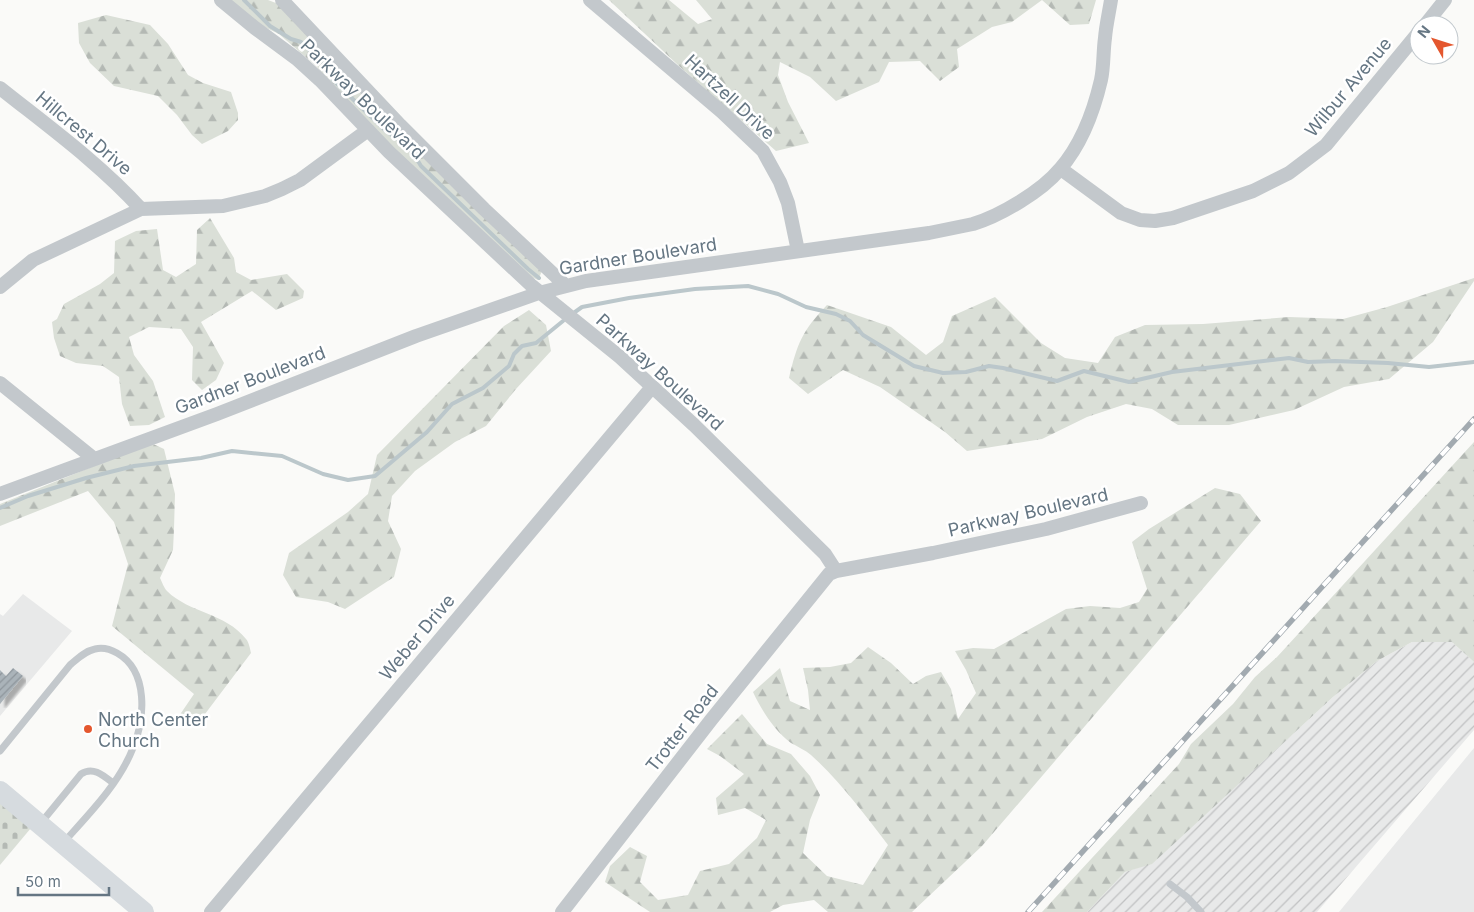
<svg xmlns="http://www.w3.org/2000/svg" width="1474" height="912" viewBox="0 0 1474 912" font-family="Inter,sans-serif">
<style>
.built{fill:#e8e9e9}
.industrial{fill:url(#industrial-furrows)}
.forest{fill:url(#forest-firs)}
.cemetery{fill:url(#cemetery-stones)}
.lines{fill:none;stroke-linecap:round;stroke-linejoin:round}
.stream{stroke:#bbc7cb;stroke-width:4}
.building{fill:url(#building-hatch);filter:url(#shadow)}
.service{stroke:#c3c8cc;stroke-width:7}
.minor{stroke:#c3c8cc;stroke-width:14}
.secondary{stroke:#d6dbdf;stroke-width:20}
.rail-casing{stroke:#a2aab0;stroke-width:5.5}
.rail{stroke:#fff;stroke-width:4;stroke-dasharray:11;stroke-linecap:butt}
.poi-dot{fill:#e4572e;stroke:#fff;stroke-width:2}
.labels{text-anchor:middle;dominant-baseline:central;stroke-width:5;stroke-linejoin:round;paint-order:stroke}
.street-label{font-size:18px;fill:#657683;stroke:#fff}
.poi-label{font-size:18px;fill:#657683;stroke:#fff;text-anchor:start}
</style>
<defs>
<pattern id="industrial-furrows" width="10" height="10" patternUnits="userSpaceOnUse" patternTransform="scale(1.25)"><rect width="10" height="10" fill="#e8e9e9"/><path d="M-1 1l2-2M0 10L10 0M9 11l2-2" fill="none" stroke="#c0c1c2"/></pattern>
<pattern id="forest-firs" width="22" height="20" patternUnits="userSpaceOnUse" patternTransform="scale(1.25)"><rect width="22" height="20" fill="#dadfd7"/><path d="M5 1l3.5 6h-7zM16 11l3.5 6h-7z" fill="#b4b9b4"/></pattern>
<pattern id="cemetery-stones" width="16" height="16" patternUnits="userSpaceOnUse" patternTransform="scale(1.25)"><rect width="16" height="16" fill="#dadfd7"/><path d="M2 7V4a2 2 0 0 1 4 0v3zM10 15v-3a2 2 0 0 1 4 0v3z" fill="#b4b9b4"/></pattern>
<pattern id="building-hatch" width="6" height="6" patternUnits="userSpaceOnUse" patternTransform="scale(1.25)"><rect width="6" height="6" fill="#aab3b9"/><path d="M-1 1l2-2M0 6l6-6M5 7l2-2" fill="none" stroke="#8e969c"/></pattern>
<filter id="shadow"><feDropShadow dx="4.5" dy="4.5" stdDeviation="1" flood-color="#0004"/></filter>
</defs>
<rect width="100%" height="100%" fill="#fafaf8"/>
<!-- built -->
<path class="built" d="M23,594L72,631L0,716V614L3,616Z
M1474,748V912H1339Z"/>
<!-- industrial -->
<path class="industrial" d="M1412,642H1452L1474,662V730L1317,912H1087L1125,872L1152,863L1333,697L1377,661Z"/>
<!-- forest -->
<path class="forest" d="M228,0H268L281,5L388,118L404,140L431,162L542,271L538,280L527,275L396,154L316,66L279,34L256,23Z
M609,0H669L698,24L712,19L696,0H1096L1089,24L1070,25L1042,0L1012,22L992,27L957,49L959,67L940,81L920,61L889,62L879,82L836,101L810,77L780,62L778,75L788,102L809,143L776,151L679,66Z
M106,15L150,25L168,44L188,75L203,83L231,92L238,113V120L228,131L202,144L192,135L177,115L158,96L114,86L90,63L79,43L78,23Z
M210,218L234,258L236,272L251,280L287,274L304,291L303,298L276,310L252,291L201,322L224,363L216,380L202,390L192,380L193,347L181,329L149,327L129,337L134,355L153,381L165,417L149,425L130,426L122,404L119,377L103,366L76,363L60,356L54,338L52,322L57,319L64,304L100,284L114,273L115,241L136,231L157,229L163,270L176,277L196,264L197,230Z
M1474,278V281L1433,342L1389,379L1344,387L1294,410L1229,425H1178L1152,409L1126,404L1087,417L1042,439L967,451L945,432L880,387L843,370L808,394L789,378C797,344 802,331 827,305L891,327L926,355L943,342L952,316L995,297L1041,343L1065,358L1098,363L1115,337L1145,325L1203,324L1289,317L1343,319L1387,307Z
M529,310L546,325L551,351L516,389L486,426L455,442L415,471L392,496L388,521L401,549L394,577L345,609L328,602L296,597L283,575L289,553L348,512L368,494L377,455L504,326Z
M1474,442V662L1452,642H1412L1377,661L1333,697L1152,864L1125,872L1087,912H1042L1179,764L1191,744L1233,704L1255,677L1277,657Z
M151,443L164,449L175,494L174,529L173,550L160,578C162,582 164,588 167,591C189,613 226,613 246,639C249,642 250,649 251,653L205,714L189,724L179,716L194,694L112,626L128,564L114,522L88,491L0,526V504Z
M1215,488L1240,494L1261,521L982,846L912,912H828L814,900L783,905L770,912H650L605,882L610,866L630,847L647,856L640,882L658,900L688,895L700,871L729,864L757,838L766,820L745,808L718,815L716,798L744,774L720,756L707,749L742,714L767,744L791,754L810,776L820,795L810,820L803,853L827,876L863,885L888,845C866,816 838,779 811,755C805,750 798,747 791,743C774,730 762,711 753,692L780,668L790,701L810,710L808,690L803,668L830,667L851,663L868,647L891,663L913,684L926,676L941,672L951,689L958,719L976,693L966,670L955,651L973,648L994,649L1066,609L1090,606L1120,608L1139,602L1147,589L1132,542L1149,529Z"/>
<!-- cemetery -->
<path class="cemetery" d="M0,803L31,828L0,865Z"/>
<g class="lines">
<!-- stream -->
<path class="stream" d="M244,0L270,26L291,39L301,42L324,64L333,80L386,131L401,141L413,153L421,166L528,269L539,278
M575,312L582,307L629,298L695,289L748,286L778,294L806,307L836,314L850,321L863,335L914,366L943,373L966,372L989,366L1003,368L1057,381L1084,371L1129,382L1172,372L1289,358L1308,362L1335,361L1388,363L1429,367L1474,362
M0,508L28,496L86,478L134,466L201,458L232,451L282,456L323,474L348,480L375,476L427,432L452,404L483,388L509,366L514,354L522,346L536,343L563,321"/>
</g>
<!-- building -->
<path class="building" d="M13,668L23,676L0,704V670L6,676Z"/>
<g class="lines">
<!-- service -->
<path class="service" d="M0,751L70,665C77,659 85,651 95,649C103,647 110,649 117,653C149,671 145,719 133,748C119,784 89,814 63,843
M40,824L81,774C93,766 103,775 113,783
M1170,884L1187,897L1201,912"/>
<!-- minor -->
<path class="minor" d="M221,0L255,28L297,59L320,80L389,152L532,286L620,357L694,425L825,554L836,571
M282,0L400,125L484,209L565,285
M590,0L722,112L763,151L780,182L788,203L798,251
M1425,25L1445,0
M0,88C49,127 99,163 141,209
M1061,169L1121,213L1140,220L1155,221L1173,218L1253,191L1289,173L1326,145L1419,32
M0,287L33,260L141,209L223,206L265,196L282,189L300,180L368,130
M0,383L93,458
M0,494L217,414L416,336L539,293L586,281L929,233C943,230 959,227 973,224C1000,216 1042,191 1060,169C1081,145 1094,110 1101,80C1104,66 1103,52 1105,38C1106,25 1109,13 1111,0
M211,912L652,387
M562,912L711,720L829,574L836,571L933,553L1046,529L1141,503"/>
<!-- secondary -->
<path class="secondary" d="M0,791L144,912"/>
<defs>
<path id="rail" d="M1028,912L1474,419"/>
</defs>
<!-- rail casing -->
<use href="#rail" class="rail-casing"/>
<!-- rail -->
<use href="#rail" class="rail"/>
</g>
<!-- markers -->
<circle class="poi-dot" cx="88" cy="729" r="5"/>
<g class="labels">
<!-- street labels -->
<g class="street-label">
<text transform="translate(1348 87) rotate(-50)">Wilbur Avenue</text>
<text transform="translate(730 97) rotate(43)">Hartzell Drive</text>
<text transform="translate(363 99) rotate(44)">Parkway Boulevard</text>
<text transform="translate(84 133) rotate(40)">Hillcrest Drive</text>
<text transform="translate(638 256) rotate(-9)">Gardner Boulevard</text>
<text transform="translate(660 372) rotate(42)">Parkway Boulevard</text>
<text transform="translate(250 380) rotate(-21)">Gardner Boulevard</text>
<text transform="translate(1028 512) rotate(-13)">Parkway Boulevard</text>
<text transform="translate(417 637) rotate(-50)">Weber Drive</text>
<text transform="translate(682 728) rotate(-52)">Trotter Road</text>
</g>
<!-- poi labels -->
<g class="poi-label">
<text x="98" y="719">North Center<tspan x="98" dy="21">Church</tspan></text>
</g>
</g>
<!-- north arrow -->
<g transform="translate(1434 40) rotate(309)"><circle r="24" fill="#ffffff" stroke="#c1c8cd"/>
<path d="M0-4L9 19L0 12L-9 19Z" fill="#e4572e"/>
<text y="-8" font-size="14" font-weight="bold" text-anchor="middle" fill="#657683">N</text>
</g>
<!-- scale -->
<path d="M18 887v8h91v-8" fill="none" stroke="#657683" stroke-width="2.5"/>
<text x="25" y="887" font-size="15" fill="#657683" stroke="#ffffff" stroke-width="4" paint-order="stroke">50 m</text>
</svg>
